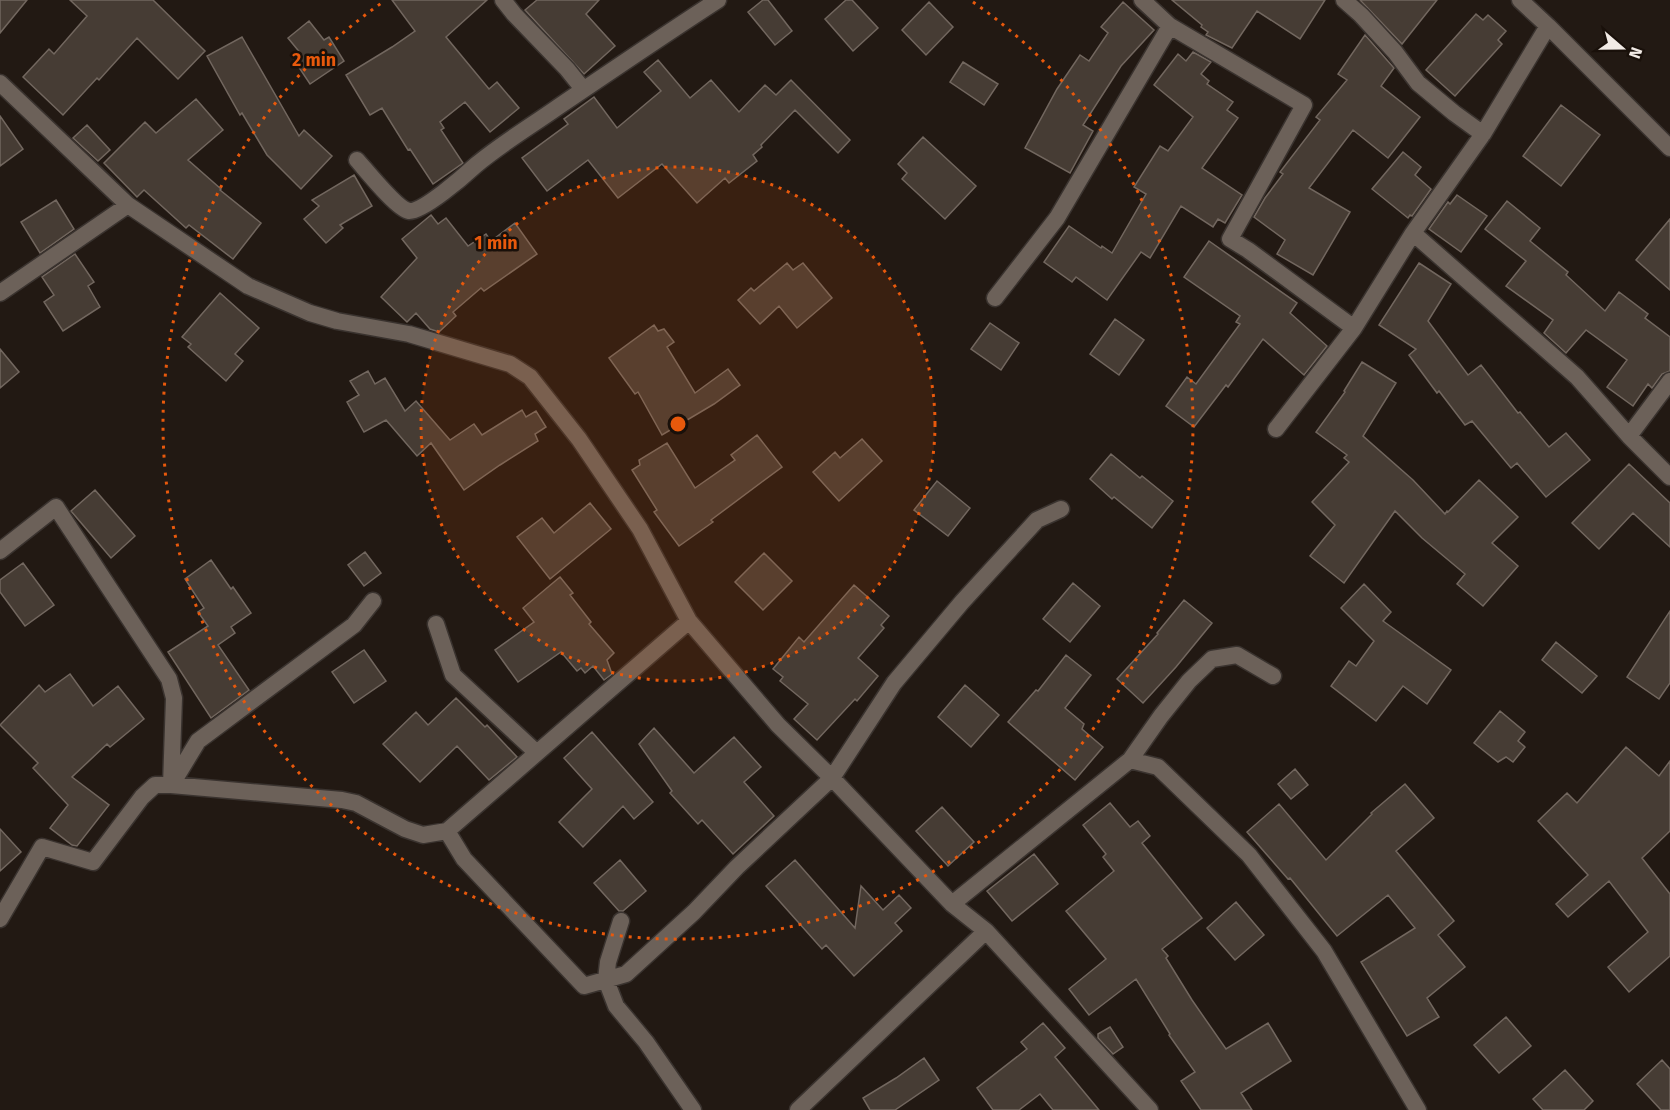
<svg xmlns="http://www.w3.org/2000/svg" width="1670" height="1110" viewBox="0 0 1670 1110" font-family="'Fira Sans',sans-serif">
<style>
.building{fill:#463c34;stroke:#72675f;stroke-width:1.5}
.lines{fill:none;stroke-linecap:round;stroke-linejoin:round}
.street-casing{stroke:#3a332f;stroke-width:19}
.street{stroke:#6c6159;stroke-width:16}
.ring{fill:none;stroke:#e8590c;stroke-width:3;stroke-dasharray:3 6}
.centre{fill:#e8590c;stroke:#19100a;stroke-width:3}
.ring-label{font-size:18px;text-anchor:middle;font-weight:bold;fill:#e8590c;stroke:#19100a;stroke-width:5;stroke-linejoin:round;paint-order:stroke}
</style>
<rect width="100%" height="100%" fill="#221913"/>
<!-- building -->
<path class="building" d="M0,0H27L0,33Z
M70,0H153L205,51L178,79L137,38L99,80L97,78L63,115L23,77L49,49L54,54L87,16Z
M392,0H487L446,37L489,89L497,82L519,108L490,132L465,102L440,122L444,128L441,130L463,163L433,184L410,149L408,150L382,108L370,115L346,75L392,47L415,31Z
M537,0H599L586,14L615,46L584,74L525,10Z
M763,0H768L792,31L775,45L748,12Z
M846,0H852L878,28L853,51L825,19Z
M1172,0H1325L1300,39L1257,11L1232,48L1206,35L1208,32L1201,27L1202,25Z
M1360,0H1437L1402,44Z
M929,2L953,27L926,55L902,30Z
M1123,2L1154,30L1121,66L1083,125L1093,131L1070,173L1025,148L1057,89L1080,55L1089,61L1108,33L1101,27Z
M1476,14L1483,20L1488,15L1506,31L1498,40L1502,44L1455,96L1426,70Z
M309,21L324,40L329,37L344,61L310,84L294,60L302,55L288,38Z
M1365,35L1394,68L1381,86L1420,117L1388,158L1353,130L1309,188L1350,212L1313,275L1277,254L1285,240L1254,217L1265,198L1283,174L1280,172L1320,120L1316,117L1347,80L1338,74Z
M242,37L299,136L304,130L332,156L301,189L267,155L242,113L240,115L207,56Z
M1193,52L1211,62L1201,74L1209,81L1207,84L1233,102L1227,110L1238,118L1202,168L1242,195L1225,223L1218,219L1213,227L1181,206L1150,258L1141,252L1107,300L1076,277L1072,282L1044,262L1069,226L1101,248L1102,246L1112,253L1146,194L1134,187L1160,146L1168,151L1193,117L1154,85L1178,54L1186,61Z
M658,60L690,98L711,80L739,112L765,85L776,95L791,80L850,140L838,153L795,110L761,145L762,147L753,155L757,161L729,183L725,178L697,203L662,164L618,198L588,160L547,191L522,158L568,124L564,119L594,97L617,128L661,91L644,72Z
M963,62L998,84L984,105L950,82Z
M196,99L223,130L188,160L221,189L220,190L261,223L233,259L189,225L186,228L144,190L137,197L104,163L145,122L156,133Z
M1561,105L1600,135L1561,186L1523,156Z
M0,116L23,149L0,166Z
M87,125L110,150L98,161L73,138Z
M923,137L976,186L945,219L902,179L907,173L898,164Z
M1403,152L1421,167L1415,175L1431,189L1412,216L1410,215L1408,218L1372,189Z
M354,175L372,206L340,225L343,228L326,243L304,219L319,206L312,200Z
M1457,195L1487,216L1461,252L1429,229L1448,202L1450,204Z
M56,200L74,229L40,253L21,222Z
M1507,201L1540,228L1530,241L1568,272L1566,275L1605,311L1619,292L1648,314L1645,318L1670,337V371L1662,374L1652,388L1648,384L1633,406L1607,387L1627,360L1586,330L1566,353L1544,333L1553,320L1506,286L1526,261L1485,229Z
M431,215L438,224L446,218L468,246L486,234L491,241L515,223L537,254L484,291L481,288L453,312L456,316L439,332L430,329L416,313L407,322L381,297L417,258L402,239Z
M1670,219V290L1636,260Z
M1209,241L1297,303L1290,313L1327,346L1304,375L1263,339L1228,387L1226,385L1194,427L1166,406L1187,377L1196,384L1240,324L1236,322L1240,316L1184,277Z
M75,254L94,282L88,286L100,307L63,331L44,302L54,295L42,277Z
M787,263L793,270L803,263L832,298L797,328L779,306L760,324L738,300L751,288L754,291Z
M1419,263L1451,284L1428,321L1468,375L1481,365L1518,413L1520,412L1549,447L1566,433L1590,460L1546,497L1517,463L1511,468L1472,421L1465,425L1439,391L1437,393L1409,355L1416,349L1379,325Z
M220,293L259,328L235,354L243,361L226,381L188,347L191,344L182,337Z
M1115,319L1144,340L1119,375L1090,354Z
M990,323L1019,343L1001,370L971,349Z
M654,325L658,331L664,329L674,342L667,347L695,393L728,369L740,385L714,404L662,435L638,392L635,394L609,358Z
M0,349L19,372L0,388Z
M1362,362L1396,383L1363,436L1413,480L1445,514L1447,511L1448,512L1479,480L1518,517L1492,543L1518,566L1483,606L1457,584L1465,574L1422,538L1395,511L1344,583L1310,556L1335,525L1312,502L1349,462L1344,458L1347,455L1316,432L1345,392L1344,391Z
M368,371L375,384L385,378L405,411L416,401L450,440L474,424L482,435L522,410L526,417L536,411L546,427L535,434L538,441L500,465L464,490L431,443L417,456L386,420L364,432L347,402L359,395L350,381Z
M757,435L782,467L711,520L713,522L679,546L654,512L657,510L632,470L640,465L639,460L667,443L695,488L735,460L731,455Z
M862,439L882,461L839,501L813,472L835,452L840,458Z
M1111,454L1140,478L1142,476L1173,501L1152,528L1114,497L1112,499L1090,479Z
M1629,464L1670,503V547L1633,513L1599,549L1572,523Z
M937,481L970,508L948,536L914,510Z
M95,490L135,536L111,558L71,511Z
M590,503L611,529L550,579L517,537L542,518L554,533Z
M365,552L381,573L364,586L348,565Z
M764,553L792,581L763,610L735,582Z
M211,560L231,589L233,587L251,613L231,627L235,633L218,645L249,690L211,718L168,652L208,626L198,612L204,608L185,579Z
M23,563L54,605L25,626L0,592V580Z
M560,577L573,593L570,595L591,622L589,624L614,653L607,660L612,674L604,680L593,666L585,673L581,668L577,671L561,652L518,682L495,650L534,622L523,608Z
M1073,583L1100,606L1070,642L1043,619Z
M1364,584L1391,612L1383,621L1451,670L1427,704L1403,686L1376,721L1331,686L1349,661L1356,666L1374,641L1341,608Z
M854,585L889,616L881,625L884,628L858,658L878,676L857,701L855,699L817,740L794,719L808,704L780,681L783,677L773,669L799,637L804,642Z
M1184,600L1212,623L1176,667L1143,703L1117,679L1158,634L1157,633Z
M1670,611V683L1659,699L1627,677Z
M1556,642L1597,676L1582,693L1542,660Z
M364,650L386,681L354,703L332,672Z
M1066,655L1091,675L1065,708L1084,724L1082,729L1103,747L1075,780L1008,722L1036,690L1038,691Z
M70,674L93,706L118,686L144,719L110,747L107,744L72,777L109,805L77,846L72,845L50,828L68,805L33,768L38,763L0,725L39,685L45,692Z
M965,685L999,715L971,747L938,717Z
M456,698L485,727L487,725L517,757L489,780L457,746L420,782L383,744L416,712L428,725Z
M1500,711L1525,732L1518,741L1525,747L1513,762L1506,757L1498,762L1474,743Z
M654,728L694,773L734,737L761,767L744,782L774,816L733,854L702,820L698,824L670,793L672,791L639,744Z
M592,732L653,802L634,819L623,806L583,847L559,822L592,789L564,758Z
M1626,747L1659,776L1670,761V831L1642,858L1670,894V956L1629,992L1608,967L1648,932L1609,881L1568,917L1556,904L1588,875L1538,821L1567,793L1577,803Z
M1295,769L1308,785L1291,799L1278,784Z
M1405,784L1434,818L1396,851L1454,921L1438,935L1465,967L1427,998L1439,1017L1407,1036L1361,962L1415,928L1388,895L1337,936L1290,878L1288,879L1247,832L1279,804L1326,860L1372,814L1371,813Z
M1110,803L1130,827L1138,821L1150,836L1142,843L1202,918L1162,949L1168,956L1166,958L1192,1000L1226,1049L1268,1023L1291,1061L1241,1093L1252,1110H1201L1181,1081L1195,1072L1169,1035L1170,1034L1136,979L1089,1015L1069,989L1106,959L1066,911L1114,871L1103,857L1106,854L1083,825Z
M942,807L974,842L948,866L916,831Z
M0,829L21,852L0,871Z
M1034,854L1058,884L1012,921L987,891Z
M620,860L646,891L623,911H619L594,883Z
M795,860L855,928L861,886L883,910L899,895L911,908L895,923L902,931L854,976L826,945L822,949L766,886Z
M1236,902L1264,935L1235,960L1207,928Z
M1506,1017L1531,1046L1499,1073L1474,1045Z
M1043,1023L1065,1048L1055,1057L1099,1110H1053L1040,1094L1019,1110H993L977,1088L1027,1049L1021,1042Z
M1110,1027L1123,1047L1113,1054L1098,1038V1034Z
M924,1058L939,1080L895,1110H870L863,1098L896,1078Z
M1662,1060L1670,1069V1110H1661L1637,1084Z
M1565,1070L1593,1101L1584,1110H1543L1533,1099Z"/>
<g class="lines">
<defs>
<path id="street" d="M503,0L514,14L567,69L583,89
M1142,0L1170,26L1304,105L1230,239L1248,250L1354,328
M1344,0L1361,15L1395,52L1418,83L1454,113L1483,134
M1520,0L1548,26L1670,148
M0,83L128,205L248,286L310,313L337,321L409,334L510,364L530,377L579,439L640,529L689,621L778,725L832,778L952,904L986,931L1150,1110
M357,160C366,170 397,209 409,211C423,212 464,176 476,165C501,144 531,126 558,107C611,71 664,35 718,0
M1413,233L1577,377L1629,436L1670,477
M0,293L128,205
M995,298L1057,218L1170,26
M1276,429L1354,328L1413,233L1483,134L1548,26
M1629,436L1670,381
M0,551L56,507L169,679L174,698L171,785
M436,624L453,675L537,753
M1130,760L1161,716L1189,681L1212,659L1237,655L1273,676
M172,784L198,741L354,625L373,601
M447,831L464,859L584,986L626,974L694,912L737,867L832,778L894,683L962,602L1037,520L1061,509
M952,904L1130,760L1158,767L1249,855L1324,951L1418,1110
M0,919L42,847L93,862L142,797L155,785H171L342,800L356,803L405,829L423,835L447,831L689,621
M621,921L608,962L606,980L616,1006L646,1042L693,1110
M798,1110L986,931"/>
</defs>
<!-- street casing -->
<use href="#street" class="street-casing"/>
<!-- street -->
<use href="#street" class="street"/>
</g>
<!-- distance rings -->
<circle cx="678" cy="424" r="257" fill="#e8590c" fill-opacity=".12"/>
<g class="ring">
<circle cx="678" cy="424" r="257"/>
<path d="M973 2A515 515 0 1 1 383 2"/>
</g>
<circle cx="678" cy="424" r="9" class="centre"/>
<g class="ring-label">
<text x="314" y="66">2 min</text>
<text x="496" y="249">1 min</text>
</g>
<!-- north arrow -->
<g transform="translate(1622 48) rotate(110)" stroke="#19100a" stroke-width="4.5" paint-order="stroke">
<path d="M0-4.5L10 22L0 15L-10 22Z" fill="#f1eae5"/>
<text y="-9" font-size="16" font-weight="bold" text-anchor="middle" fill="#f1eae5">N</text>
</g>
</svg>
